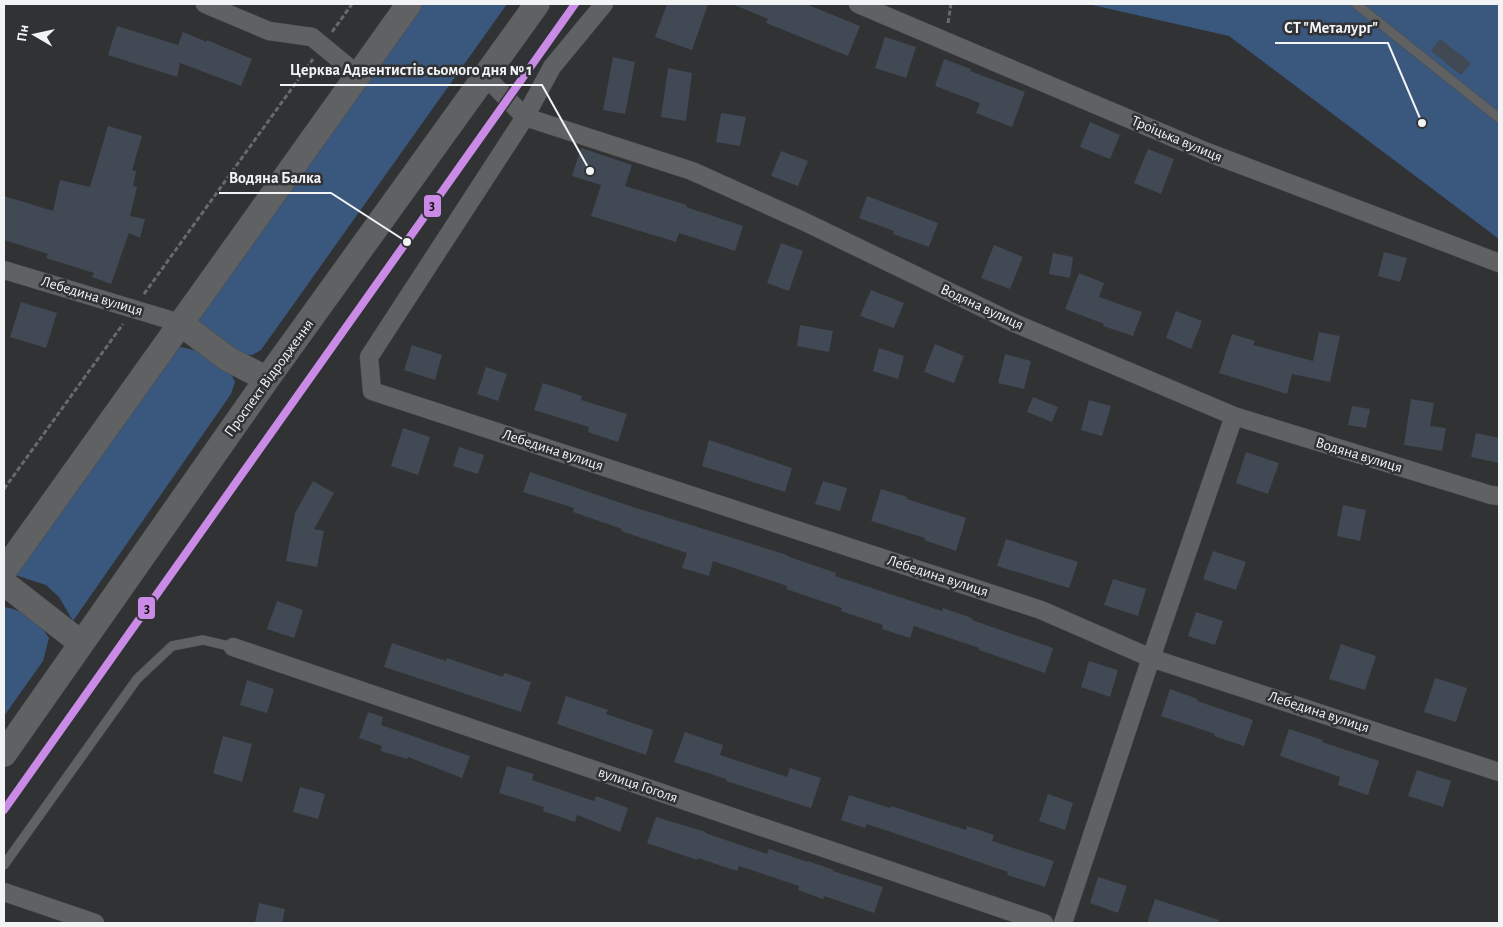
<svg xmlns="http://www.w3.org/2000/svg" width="1503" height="927" viewBox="0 0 1503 927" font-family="'Alegreya Sans',sans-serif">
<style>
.green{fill:#3a577e}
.building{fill:#414954}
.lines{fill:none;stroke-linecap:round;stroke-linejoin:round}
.service-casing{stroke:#4d4e4f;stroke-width:10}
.minor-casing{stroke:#4d4e4f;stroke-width:19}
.secondary-casing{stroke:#4d4e4f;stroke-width:26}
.path{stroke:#68696a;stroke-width:3;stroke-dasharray:5 2.5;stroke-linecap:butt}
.service{stroke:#606162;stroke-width:9}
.minor{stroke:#606162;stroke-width:18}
.secondary{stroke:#606162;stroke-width:25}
.tram-1-casing{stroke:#303235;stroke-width:11}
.tram-1{stroke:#ca8be6;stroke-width:8}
.labels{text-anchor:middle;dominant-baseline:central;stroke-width:5;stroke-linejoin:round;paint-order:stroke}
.street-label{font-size:15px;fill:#f1f3f5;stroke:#303235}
.leader{fill:none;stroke:#f1f3f5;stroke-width:2}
.callout-dot{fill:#f1f3f5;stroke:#303235;stroke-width:2}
.callout-label{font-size:16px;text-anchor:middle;font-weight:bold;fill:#f1f3f5;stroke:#303235;stroke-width:5;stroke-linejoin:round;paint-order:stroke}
.line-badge{stroke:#303235;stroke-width:2}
.pale-badge-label{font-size:14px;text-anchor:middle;font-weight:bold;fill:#111}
</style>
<rect width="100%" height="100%" fill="#313234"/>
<!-- green -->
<path class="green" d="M418,4H507L261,350L252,355L241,354L199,330L197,318Z
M1088,4H1499V239L1229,36Z
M180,347L194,350L228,367L235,382L231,394L73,621L59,597L46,585L15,575L169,353Z
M4,607C24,610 38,620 49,638L43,661L4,716Z"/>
<!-- building -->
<path class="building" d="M667,4H708L692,50L655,37Z
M732,4H806L860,26L848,56L766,23L768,19Z
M117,26L178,45L183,32L207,42V40L252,59L241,86L180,63L177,77L108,55Z
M885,37L916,47L906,78L875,68Z
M1440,39L1471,63L1461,75L1431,51Z
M613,57L635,62L625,114L603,110Z
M944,59L971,69L970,71L1025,92L1012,127L976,113L980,103L935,86Z
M668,68L692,73L686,121L661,117Z
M721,113L746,117L740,146L716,142Z
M1090,122L1120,135L1110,159L1080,147Z
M108,126L142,136L132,170L136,171L133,186L137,187L130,216L145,219L140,238L129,233L111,284L92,277L94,273L46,258L48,254L4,240V196L53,211L60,180L90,187Z
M581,148L632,165L625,186L687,205L686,207L743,226L735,251L679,233L676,242L591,216L601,185L572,176Z
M1148,149L1174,159L1161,194L1134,183Z
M781,151L808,161L798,186L771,176Z
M867,196L938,223L929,247L893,234L894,231L859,218Z
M781,243L803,251L789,291L767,283Z
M994,245L1023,257L1010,289L981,278Z
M1384,252L1407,258L1400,282L1378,276Z
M1053,253L1073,257L1070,278L1049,274Z
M1079,273L1104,283L1099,297L1142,312L1133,336L1103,326L1104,324L1065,309Z
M871,290L904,303L894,328L860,316Z
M21,302L57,313L46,348L10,337Z
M1176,311L1202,321L1191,349L1166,338Z
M800,325L833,331L829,352L797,346Z
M1319,332L1340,336L1330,382L1292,374L1287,394L1219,373L1232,334L1255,341L1253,345L1313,361Z
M935,344L964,356L954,383L924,372Z
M412,345L442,355L435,380L404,370Z
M879,348L904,356L898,379L873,371Z
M1005,354L1031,361L1024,389L998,383Z
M486,367L507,374L498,401L477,394Z
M543,383L582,396L581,400L627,414L618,442L588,432L589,427L534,410Z
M1033,397L1058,407L1052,422L1027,412Z
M1411,399L1434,403L1430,426L1446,428L1442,451L1404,445Z
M1089,400L1111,406L1102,436L1081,430Z
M1352,406L1370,409L1366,428L1348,425Z
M403,428L430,437L418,475L391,466Z
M1476,433L1499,438V463L1471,457Z
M709,440L792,468L785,492L702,466Z
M459,447L484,455L478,474L453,466Z
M1246,452L1279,463L1268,494L1236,483Z
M530,472L630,506L787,555V556L836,573L835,576L942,611L943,608L972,618V620L1053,648L1045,673L979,650V648L914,626L910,638L882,629L883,625L841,611L842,608L786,589L787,586L713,561L709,576L682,568L687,553L621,531L622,529L573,512L574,508L523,492Z
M313,481L334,493L314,529L324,531L317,567L286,561L295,513Z
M823,481L847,488L840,511L815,504Z
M881,489L907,497V499L966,518L956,551L924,540L925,538L871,521Z
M1343,505L1366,510L1360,541L1337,536Z
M1006,539L1078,562L1069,588L997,566Z
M1213,551L1246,562L1236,590L1203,579Z
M1113,579L1146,589L1138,616L1104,605Z
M277,601L303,610L294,638L267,629Z
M1196,612L1223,621L1215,645L1188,636Z
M392,643L446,661L447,658L503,677L504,673L531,682L521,712L384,667Z
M1341,644L1376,656L1365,690L1329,679Z
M1089,661L1118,670L1110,697L1081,687Z
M1435,678L1467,688L1456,722L1424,712Z
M247,680L274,689L267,713L240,705Z
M1170,689L1198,699L1197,701L1253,720L1244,746L1214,736L1215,734L1161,716Z
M566,696L608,710L606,714L653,730L646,755L557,724Z
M368,712L383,717L381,725L470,756L462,778L408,757L407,759L381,751L382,746L359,738Z
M1289,729L1323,740L1322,742L1379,761L1368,795L1338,785L1340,777L1280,756Z
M685,732L723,745L720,755L787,777L790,768L821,778L811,808L726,781V779L674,762Z
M223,736L252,744L242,782L213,773Z
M507,766L534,774L532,780L594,801L596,796L628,808L620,832L577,815L575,822L543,811L544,807L499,793Z
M1417,770L1451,781L1443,807L1408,796Z
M300,787L325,794L318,819L293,812Z
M1048,794L1073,803L1065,830L1039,821Z
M849,795L890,808L891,806L966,830L967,826L994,835L992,841L1054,861L1045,887L1007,875L1008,872L909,838L867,824L865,828L841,820Z
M656,817L706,832L705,833L767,854L769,849L808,862V861L834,870L833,871L883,887L874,913L824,896L823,899L798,890L799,886L739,866L737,871L698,858L697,860L647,843Z
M1098,877L1127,886L1118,913L1090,903Z
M1155,899L1219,920L1218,923H1147Z
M259,903L285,909L282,923H255Z"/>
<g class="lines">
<defs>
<path id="service" d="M1356,4L1499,118
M4,865L137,679L172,646L203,640L233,647"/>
<path id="minor" d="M205,4L269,31L312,37L358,75
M604,4L552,67L525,117L369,357L372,391L1041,610L1151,658L1499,772
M858,4L1207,152L1499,263
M486,77L525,117L692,171L803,221L1012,322L1234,416L1491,495L1499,496
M4,270L180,323
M233,647L1044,923
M4,892L95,923
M1063,923L1151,658L1234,416"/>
<path id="secondary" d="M180,323L228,359L267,379
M4,571L409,4
M4,583L81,643
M4,754L267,379L537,4"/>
</defs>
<!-- service casing -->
<use href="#service" class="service-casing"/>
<!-- minor casing -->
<use href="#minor" class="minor-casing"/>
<!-- secondary casing -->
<use href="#secondary" class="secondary-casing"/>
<!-- path -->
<path class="path" d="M948,23L951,4
M332,32L352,4
M144,294L313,59
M4,489L123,324"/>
<!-- service -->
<use href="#service" class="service"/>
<!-- minor -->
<use href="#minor" class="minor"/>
<!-- secondary -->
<use href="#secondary" class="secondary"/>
<defs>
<path id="tram-1" d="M4,810L575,4"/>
</defs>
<!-- tram-1 casing -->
<use href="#tram-1" class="tram-1-casing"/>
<!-- tram-1 -->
<use href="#tram-1" class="tram-1"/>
</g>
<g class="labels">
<!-- street labels -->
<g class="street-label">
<text transform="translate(1177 139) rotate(23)">Троїцька вулиця</text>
<text transform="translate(92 296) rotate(17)">Лебедина вулиця</text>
<text transform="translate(982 307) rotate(25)">Водяна вулиця</text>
<text transform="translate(269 378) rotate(-54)">Проспект Відродження</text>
<text transform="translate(553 450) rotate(18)">Лебедина вулиця</text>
<text transform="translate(1359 455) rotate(17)">Водяна вулиця</text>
<text transform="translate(938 576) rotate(18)">Лебедина вулиця</text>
<text transform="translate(1319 712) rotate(18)">Лебедина вулиця</text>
<text transform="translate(638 785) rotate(19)">вулиця Гоголя</text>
</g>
</g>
<!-- callouts -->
<path class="leader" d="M1422 123L1388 43H1275M590 171L542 85H280M407 242L331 193H219"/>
<g class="callout-dot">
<circle cx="1422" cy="123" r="5"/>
<circle cx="590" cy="171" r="5"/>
<circle cx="407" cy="242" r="5"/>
</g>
<g class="callout-label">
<text x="1331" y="33">СТ "Металург"</text>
<text x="411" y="75">Церква Адвентистів сьомого дня № 1</text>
<text x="275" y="183">Водяна Балка</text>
</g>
<g class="line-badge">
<rect x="423" y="194" width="19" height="24" rx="5" fill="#ca8be6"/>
<rect x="137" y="596" width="19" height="24" rx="5" fill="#ca8be6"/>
</g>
<g class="pale-badge-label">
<text x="432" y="210">3</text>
<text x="147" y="613">3</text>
</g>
<!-- border -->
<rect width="1503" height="927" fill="none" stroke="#f1f3f5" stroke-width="10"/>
<!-- north arrow -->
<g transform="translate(35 35) rotate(279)" stroke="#303235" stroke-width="4" paint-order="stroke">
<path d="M0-4L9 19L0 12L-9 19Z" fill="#f1f3f5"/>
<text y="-8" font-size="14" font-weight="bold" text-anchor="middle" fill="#f1f3f5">Пн</text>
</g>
</svg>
